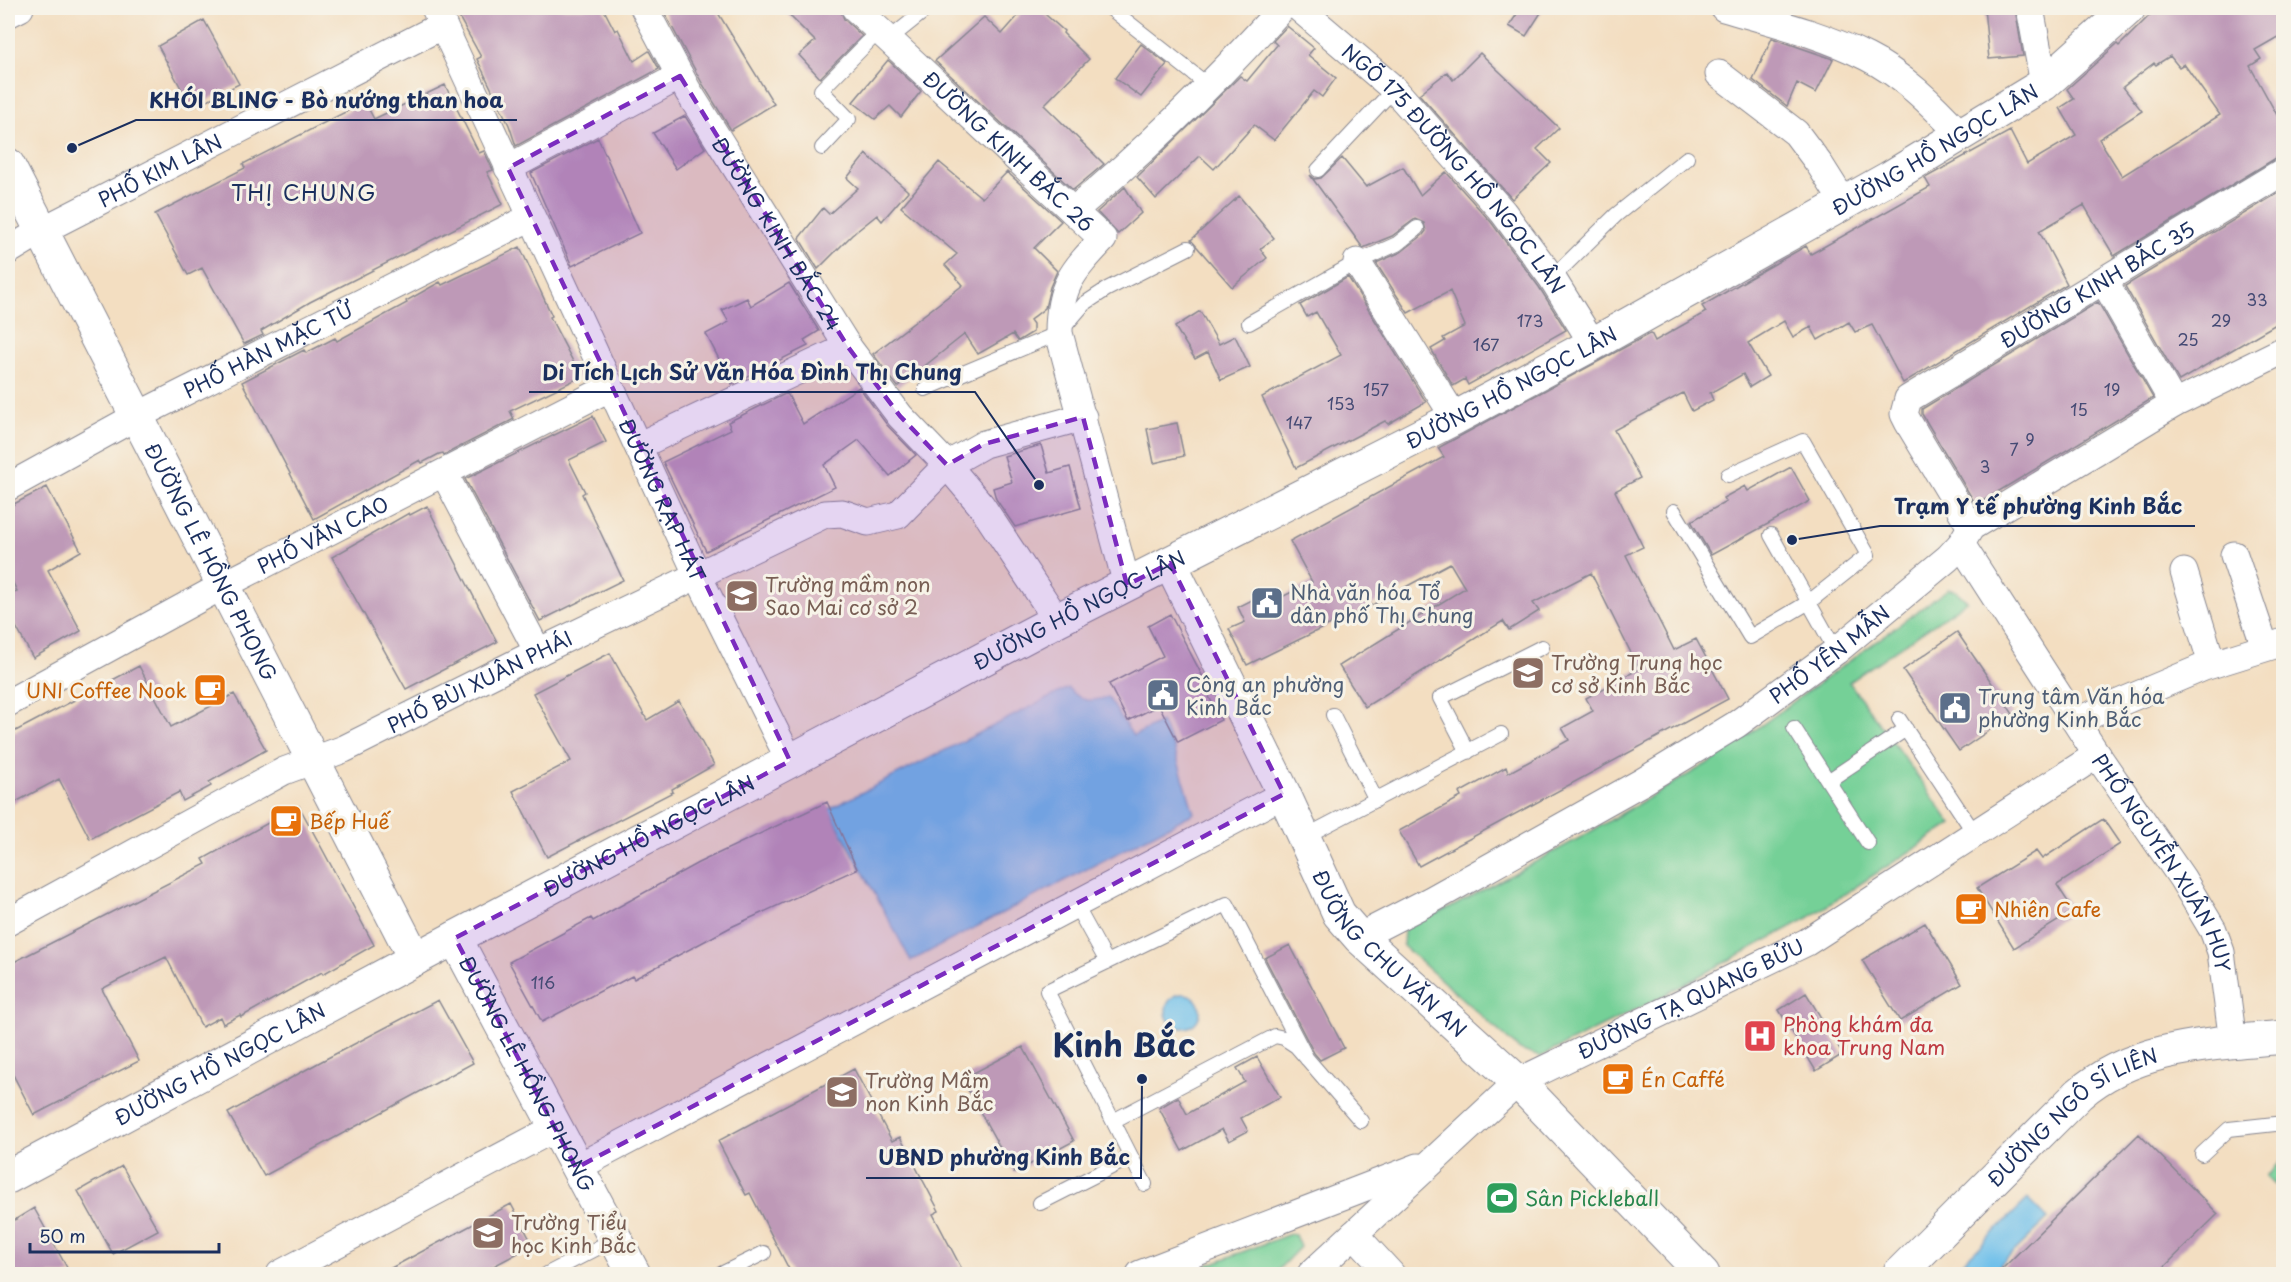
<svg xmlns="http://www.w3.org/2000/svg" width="2291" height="1282" viewBox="0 0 2291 1282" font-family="'Playpen Sans',sans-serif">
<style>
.green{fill:#75d097;stroke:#48807a;stroke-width:1.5}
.water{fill:#6fc0ea;stroke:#4578a4;stroke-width:1.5}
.building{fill:#be99b7;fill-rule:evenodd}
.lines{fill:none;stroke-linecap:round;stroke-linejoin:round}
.service-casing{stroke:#878690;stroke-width:16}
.minor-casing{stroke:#878690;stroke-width:29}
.tertiary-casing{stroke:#878690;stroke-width:35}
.service{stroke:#fff;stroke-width:14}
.minor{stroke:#fff;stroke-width:27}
.tertiary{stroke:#fff;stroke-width:33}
.marked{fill:#7b2cbf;fill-opacity:0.2;stroke:#7b2cbf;stroke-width:4.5;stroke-dasharray:12 8;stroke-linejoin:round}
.labels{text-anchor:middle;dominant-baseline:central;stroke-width:6;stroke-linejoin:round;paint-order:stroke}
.number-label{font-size:16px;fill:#444a74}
.street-label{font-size:20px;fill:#1b2f5e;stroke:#f7f3e8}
.education-label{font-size:20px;fill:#785e54;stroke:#f7f3e8;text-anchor:start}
.service-label{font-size:20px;fill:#4e5e75;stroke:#f7f3e8;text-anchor:start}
.food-label{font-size:20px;fill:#c56008;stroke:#f7f3e8;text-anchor:start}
.health-label{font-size:20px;fill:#be3a42;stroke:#f7f3e8;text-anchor:start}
.leisure-label{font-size:20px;fill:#27864d;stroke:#f7f3e8;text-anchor:start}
.quarter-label{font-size:22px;letter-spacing:1.5px;fill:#1b2f5e;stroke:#f7f3e8}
.town-label{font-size:32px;font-weight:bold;fill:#1b2f5e;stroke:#f7f3e8}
.leader{fill:none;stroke:#1b2f5e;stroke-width:2}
.callout-dot{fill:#1b2f5e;stroke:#f7f3e8;stroke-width:2}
.callout-label{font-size:21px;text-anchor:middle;font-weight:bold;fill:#1b2f5e;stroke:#f7f3e8;stroke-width:6;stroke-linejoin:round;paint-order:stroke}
</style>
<rect width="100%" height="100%" fill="#f7f3e8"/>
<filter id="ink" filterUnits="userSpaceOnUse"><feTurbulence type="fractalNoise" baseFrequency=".0167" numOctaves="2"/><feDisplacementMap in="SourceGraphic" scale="12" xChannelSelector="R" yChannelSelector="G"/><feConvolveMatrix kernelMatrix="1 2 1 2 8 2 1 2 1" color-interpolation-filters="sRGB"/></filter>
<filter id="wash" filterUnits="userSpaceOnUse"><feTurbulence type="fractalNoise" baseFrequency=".008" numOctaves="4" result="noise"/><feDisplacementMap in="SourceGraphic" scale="24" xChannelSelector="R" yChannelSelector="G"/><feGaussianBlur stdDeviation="1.35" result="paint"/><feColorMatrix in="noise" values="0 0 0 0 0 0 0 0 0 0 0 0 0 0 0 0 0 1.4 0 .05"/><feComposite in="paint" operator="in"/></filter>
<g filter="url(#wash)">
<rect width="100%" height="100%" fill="#f3dec1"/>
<!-- green -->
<path class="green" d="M1948,589L1956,591L1967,601L1849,682L1952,824L1808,918L1653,1001L1540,1057L1520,1050L1403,946L1404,928L1450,908L1583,836L1715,759Z
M2283,1160V1193L2266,1176Z
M1290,1234L1295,1235L1300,1247L1274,1274H1184Z"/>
<!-- water -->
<path class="water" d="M1068,688C1083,703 1089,702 1108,697L1133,736L1161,722L1174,748L1194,813L911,961L829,809Z
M1166 1011a17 17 0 1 1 34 0a17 17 0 1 1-34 0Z
M2028,1199L2048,1219L1991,1274H1951Z"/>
<g id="blocks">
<!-- building -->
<path class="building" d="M454,8H603L615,31L618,29L634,61L649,51L659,69L516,146L509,125L477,59L481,57Z
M662,8H715L774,104L731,130L702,83Z
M782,8H840L844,19L862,36L820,78L799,55L815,41Z
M1025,8H1038L1064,31L1063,33L1089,59L1044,105L1104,164L1073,190L935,61L984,17L1002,34Z
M1521,8H1544L1526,36L1509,26Z
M1984,8H2015L2023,56L1989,59Z
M2157,8H2283V34L2255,50L2261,59L2250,66L2283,126V155L2276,158L2114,256L2084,205L2039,231L2067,284L1903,383L1872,325L1855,332L1849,322L1818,340L1811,327L1793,337L1784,321L1748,343L1768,376L1750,387L1743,374L1710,393L1713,400L1692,411L1683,393L1614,430L1640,478L1615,491L1643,547L1626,555L1674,650L1696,639L1728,699L1419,866L1399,831L1461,797L1459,793L1506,767L1508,773L1569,740L1562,728L1593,711L1586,698L1639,669L1591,573L1533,603L1539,611L1509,630L1503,621L1365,707L1339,666L1465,588L1450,563L1335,625L1333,623L1247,665L1229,629L1245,622L1238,607L1264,594L1268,604L1312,582L1290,541L1444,457L1438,448L1651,333L1655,341L1706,312L1702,306L1748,279L1806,246L1811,254L1930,187L1925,178L2010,131L2027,164L2076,135L2060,108L2074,99L2067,89L2117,44L2119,46ZM2170,56L2179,67L2184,64L2220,115L2122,176L2099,139L2142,111L2123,87L2154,63L2156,65Z
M204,20L239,84L192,108L158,46Z
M1287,26L1314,48L1308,55L1336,78L1322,97L1314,91L1274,140L1254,125L1214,169L1200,156L1156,199L1137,177L1240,76L1247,81L1277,45L1273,41Z
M1772,38L1833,59L1816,93L1797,83L1787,106L1753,80Z
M1141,44L1167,64L1141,97L1115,78Z
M1480,53L1559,128L1537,149L1551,163L1512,199L1419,94L1447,72L1453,80Z
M888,60L921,91L901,117L890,106L875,119L853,102Z
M445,85L479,153L484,151L493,170L487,172L503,204L310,302L261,331L263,335L244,344L202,268L188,275L155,214L245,168L243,164L365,102L374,119Z
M685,116L705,148L676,169L653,133Z
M598,138L640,233L572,266L531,173Z
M866,154L908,191L882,221L877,215L852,235L818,269L799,238L823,208L829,214L858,188L847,178Z
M1342,158L1366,187L1403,167L1420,195L1446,172L1491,222L1539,287L1566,330L1468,385L1465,379L1453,386L1431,349L1445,341L1443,338L1465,326L1450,291L1408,313L1376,263L1401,252L1423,235L1426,231L1424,223L1415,219L1392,236L1363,248L1310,175L1315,179L1321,178Z
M939,162L982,198L1007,172L1061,221L1034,248L1057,271L1050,287L1045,308L1030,320L1033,324V332L1018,341L1013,334L978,354L965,334L898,387L873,354L963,285L945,265L957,254L901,207Z
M1125,187L1141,213L1118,234L1097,212Z
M2283,190V320L2179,381L2125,286Z
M1239,196L1274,238L1260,249L1267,258L1232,287L1191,240Z
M520,247L552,316L550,317L581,377L510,411L514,419L444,455L443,453L439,454L422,463L420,460L314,519L242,382L304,350L306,353L335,338L337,341L407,303L406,301L440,282L442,285Z
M1348,277L1426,402L1388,424L1385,421L1296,468L1262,397L1341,355L1316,312L1307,317L1300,305Z
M789,283L819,331L804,340L808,346L732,384L706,334L729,322L722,310L747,298L751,306Z
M2098,302L2153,398L1976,505L1922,414V409Z
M1200,311L1219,344L1235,336L1250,367L1221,380L1208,352L1195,359L1175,327Z
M859,387L887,425L916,455L890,476L859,440L824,465L835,487L706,551L663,462L731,429L728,422L787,393L803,424Z
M593,416L606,442L569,460L585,492L582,494L596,523L623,580L540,621L465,479Z
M1177,423L1184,456L1154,463L1147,429Z
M1041,445L1049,473L1070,467L1081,508L1015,527L996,499L993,488L1012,482L1004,456Z
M1791,467L1810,501L1711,555L1691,521L1726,502L1723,498L1745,486L1748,491Z
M47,487L81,551L48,570L81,631L33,658L8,612V596L17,591L8,573V507Z
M427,506L497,642L406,689L332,557L409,513L410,515Z
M1170,614L1205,681L1202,683L1221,720L1178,742L1159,705L1128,721L1109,684L1163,656L1148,626Z
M1957,632L2013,714L1959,751L1903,670Z
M610,653L647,720L679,701L714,765L672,789L673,792L547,857L513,791L571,761L533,693Z
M139,666L171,727L234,694L266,750L209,782L211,786L183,801L179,792L90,839L59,779L8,806V735Z
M827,802L857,869L731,927L634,979L632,976L611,987L610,986L542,1022L509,962L591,918L593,921L698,863Z
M299,806L374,945L323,974L322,972L241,1017L240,1015L223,1024L220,1017L202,1027L166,957L115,982L102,989L139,1061L34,1115L8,1065V965L206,864L203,859Z
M2103,819L2120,844L2057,885L2074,911L2014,948L1977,888L2036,851L2042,859Z
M1925,923L1962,984L1900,1021L1862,960Z
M1290,945L1344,1048L1320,1060L1314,1053L1265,958Z
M1806,993L1843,1054L1816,1071L1779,1010Z
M438,1000L473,1063L264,1176L228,1113L320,1062Z
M1023,1047L1074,1141L1014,1173L962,1079Z
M1257,1057L1280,1097L1241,1118L1248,1131L1229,1141L1222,1129L1182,1151L1159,1108L1178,1097L1187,1114L1245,1082L1237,1068Z
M854,1069L892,1141L900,1137L939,1211L933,1214L965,1275H792L750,1193L746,1195L718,1141Z
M2139,1134L2218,1214L2156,1275H1996Z
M122,1166L158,1230L113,1254L78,1191Z
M511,1204L533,1245L477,1275H378Z
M34,1208L71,1275H8V1224Z"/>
</g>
</g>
<g filter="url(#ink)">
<use href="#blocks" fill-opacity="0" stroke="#878690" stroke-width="1.5"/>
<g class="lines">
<defs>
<path id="service" d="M1110,8L1209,86
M888,40L928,8
M822,148L849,119L821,90L879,31
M1318,170L1394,89
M1552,278L1616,215L1687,158
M1249,323L1357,262L1397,244L1417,228
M925,389L1059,333L1084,304L1107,289L1188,248
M1674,511L1750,637L1809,602L1868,555L1803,441L1728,475
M1771,535L1836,651
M1333,715L1376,800
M1899,719L1975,834
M1794,728L1868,843
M1468,752L1440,698L1542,647
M1828,781L1906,729
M1304,837L1501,734
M1075,904L1107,962
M1113,1121L1275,1036L1284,1038L1296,1046L1361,1121
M2202,1154L2229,1129L2284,1123
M1145,1184L1047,991L1227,904L1307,1059
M1040,1203L1131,1157
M547,1274L615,1239
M721,1274L764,1253"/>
<g id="minor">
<path id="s1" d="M435,8L698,576L790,761"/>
<path id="s2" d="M644,8L688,91L848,347L900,416L947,465L981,505L1057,620"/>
<path id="s3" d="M855,8L1103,239C1072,272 1059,286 1059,333L1127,585"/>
<path id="s4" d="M1299,8L1394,89L1503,212L1552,278L1593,344"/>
<path d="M1724,8C1772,22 1822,34 1867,57C1903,75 1933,105 1959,133"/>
<path d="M2030,8L2044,84"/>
<path d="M8,14L20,8"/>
<path d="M1719,74L1796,133L1820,165L1844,203"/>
<path d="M508,168L680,76"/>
<path d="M1073,211C1148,149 1217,80 1282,8"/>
<path id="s5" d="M8,251L41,231L443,25"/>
<path d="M1357,262L1455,418"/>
<path d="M2104,281L2174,404"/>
<path d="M638,446L848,347"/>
<path d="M444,473L538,652"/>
<path id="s6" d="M8,487L137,416L531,217"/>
<path id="s7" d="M1971,527L1908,422L1904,414L1908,399L2284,171"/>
<path id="s8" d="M1961,544L2097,755L2182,878L2213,930L2221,952L2233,1042"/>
<path d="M2234,555L2265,647"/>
<path d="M2184,572L2212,664"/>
<path id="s9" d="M8,703L224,585L609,388"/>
<path d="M2076,721L2204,667L2284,642"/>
<path id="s10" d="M8,922L284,771L344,749L538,652L825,514L842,513L868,522L898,515L947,465L984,444L1083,417"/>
<path id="s11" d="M1359,937L1431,900L1642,782L1737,724L1836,651L1948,558L1961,544L1971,527L2174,404L2284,350"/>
<path d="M576,1168L1284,794"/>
<path d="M1354,1234L1391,1274"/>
<path d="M280,1274L555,1128"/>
<path d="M1140,1274L1418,1167"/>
<path id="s12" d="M1311,1274L1518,1082L1807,942L2097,755"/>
</g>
<g id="tertiary">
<path id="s13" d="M8,165L415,959"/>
<path id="s14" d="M1170,563L1284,794L1339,914L1359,937L1518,1082L1703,1274"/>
<path id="s15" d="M455,938L634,1274"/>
<path id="s16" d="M8,1177L415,959L1057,620L1455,418L1593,344L1889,178L2044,84L2129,8"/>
<path id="s17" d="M1899,1274L2079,1094C2135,1045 2213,1044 2284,1037"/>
</g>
</defs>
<!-- service casing -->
<use href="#service" class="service-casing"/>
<!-- minor casing -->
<use href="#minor" class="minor-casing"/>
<!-- tertiary casing -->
<use href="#tertiary" class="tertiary-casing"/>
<!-- service -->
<use href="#service" class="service"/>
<!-- minor -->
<use href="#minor" class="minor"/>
<!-- tertiary -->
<use href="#tertiary" class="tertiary"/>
</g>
</g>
<!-- marked area -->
<path class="marked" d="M680,76L848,347L900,416L947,465L984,444L1083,417L1127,585L1170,563L1284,794L576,1168L455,938L790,761L508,168Z"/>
<!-- icons -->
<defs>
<symbol id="school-square" viewBox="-11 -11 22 22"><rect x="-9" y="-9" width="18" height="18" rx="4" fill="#8d6e63" stroke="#f7f3e8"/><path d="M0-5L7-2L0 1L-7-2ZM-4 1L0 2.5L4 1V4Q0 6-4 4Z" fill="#fff"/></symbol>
<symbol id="civic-square" viewBox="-11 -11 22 22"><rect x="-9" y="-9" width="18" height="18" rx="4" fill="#5c6f8a" stroke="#f7f3e8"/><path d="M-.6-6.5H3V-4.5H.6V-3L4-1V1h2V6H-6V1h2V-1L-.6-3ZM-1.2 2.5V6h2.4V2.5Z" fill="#fff"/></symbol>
<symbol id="cafe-square" viewBox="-11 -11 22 22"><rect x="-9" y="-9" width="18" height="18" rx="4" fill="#e8710a" stroke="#f7f3e8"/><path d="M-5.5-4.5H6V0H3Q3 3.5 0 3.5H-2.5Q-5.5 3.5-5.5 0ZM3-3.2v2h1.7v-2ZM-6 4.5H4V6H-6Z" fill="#fff"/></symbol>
<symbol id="hospital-square" viewBox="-11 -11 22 22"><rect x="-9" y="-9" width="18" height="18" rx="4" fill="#e0444e" stroke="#f7f3e8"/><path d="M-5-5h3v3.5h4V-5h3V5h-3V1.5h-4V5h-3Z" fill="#fff"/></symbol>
<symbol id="stadium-square" viewBox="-11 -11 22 22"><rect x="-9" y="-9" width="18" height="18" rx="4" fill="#2e9e5b" stroke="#f7f3e8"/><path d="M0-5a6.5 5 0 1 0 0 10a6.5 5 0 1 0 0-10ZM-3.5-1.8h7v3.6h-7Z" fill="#fff"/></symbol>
</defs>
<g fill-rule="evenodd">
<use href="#school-square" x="723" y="577" width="38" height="38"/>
<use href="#civic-square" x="1248" y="584" width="38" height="38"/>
<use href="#school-square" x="1509" y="654" width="38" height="38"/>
<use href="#cafe-square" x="191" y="671" width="38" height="38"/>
<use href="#civic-square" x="1144" y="676" width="38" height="38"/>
<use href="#civic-square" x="1936" y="689" width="38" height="38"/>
<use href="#cafe-square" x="267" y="802" width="38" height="38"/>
<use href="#cafe-square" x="1952" y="890" width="38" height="38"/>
<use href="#hospital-square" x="1741" y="1017" width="38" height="38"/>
<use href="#cafe-square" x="1599" y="1060" width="38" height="38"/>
<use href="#school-square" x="823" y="1073" width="38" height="38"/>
<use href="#stadium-square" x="1483" y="1179" width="38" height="38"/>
<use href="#school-square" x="469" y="1214" width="38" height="38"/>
</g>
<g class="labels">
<!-- number labels -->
<g class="number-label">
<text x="2257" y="299">33</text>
<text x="1530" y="320">173</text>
<text x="2221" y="320">29</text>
<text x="2188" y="339">25</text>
<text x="1486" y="344">167</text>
<text x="1376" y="389">157</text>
<text x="2112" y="389">19</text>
<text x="1341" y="403">153</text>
<text x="2079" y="409">15</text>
<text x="1299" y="422">147</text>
<text x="2030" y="439">9</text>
<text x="2014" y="449">7</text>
<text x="1985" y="466">3</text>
<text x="543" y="982">116</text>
</g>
<!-- street labels -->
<g class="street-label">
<text stroke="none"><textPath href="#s16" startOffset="2184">ĐƯỜNG HỒ NGỌC LÂN</textPath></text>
<text stroke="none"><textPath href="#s3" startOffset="210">ĐƯỜNG KINH BẮC 26</textPath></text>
<text stroke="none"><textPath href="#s5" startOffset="172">PHỐ KIM LÂN</textPath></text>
<text stroke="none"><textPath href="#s4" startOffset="224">NGÕ 175 ĐƯỜNG HỒ NGỌC LÂN</textPath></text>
<text stroke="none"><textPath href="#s2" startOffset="262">ĐƯỜNG KINH BẮC 24</textPath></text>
<text stroke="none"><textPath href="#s7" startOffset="368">ĐƯỜNG KINH BẮC 35</textPath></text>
<text stroke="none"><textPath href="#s6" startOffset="294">PHỐ HÀN MẶC TỬ</textPath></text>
<text stroke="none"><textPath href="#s16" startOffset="1698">ĐƯỜNG HỒ NGỌC LÂN</textPath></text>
<text stroke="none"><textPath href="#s1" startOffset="542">ĐƯỜNG RẠP HÁT</textPath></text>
<text stroke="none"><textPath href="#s9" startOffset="357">PHỐ VĂN CAO</textPath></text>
<text stroke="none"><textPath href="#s13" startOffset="446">ĐƯỜNG LÊ HỒNG PHONG</textPath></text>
<text stroke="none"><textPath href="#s16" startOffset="1212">ĐƯỜNG HỒ NGỌC LÂN</textPath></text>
<text stroke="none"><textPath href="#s11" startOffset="550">PHỐ YÊN MẪN</textPath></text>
<text stroke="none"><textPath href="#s10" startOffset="530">PHỐ BÙI XUÂN PHÁI</textPath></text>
<text stroke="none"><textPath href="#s16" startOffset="726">ĐƯỜNG HỒ NGỌC LÂN</textPath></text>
<text stroke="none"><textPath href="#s8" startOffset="378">PHỐ NGUYỄN XUÂN HUY</textPath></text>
<text stroke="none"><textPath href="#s14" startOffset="452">ĐƯỜNG CHU VĂN AN</textPath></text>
<text stroke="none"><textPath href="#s12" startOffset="474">ĐƯỜNG TẠ QUANG BỬU</textPath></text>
<text stroke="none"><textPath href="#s16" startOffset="240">ĐƯỜNG HỒ NGỌC LÂN</textPath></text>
<text stroke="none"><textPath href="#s15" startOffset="154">ĐƯỜNG LÊ HỒNG PHONG</textPath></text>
<text stroke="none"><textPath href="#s17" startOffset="236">ĐƯỜNG NGÔ SĨ LIÊN</textPath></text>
</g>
<!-- education labels -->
<g class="education-label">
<text x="765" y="584">Trường mầm non<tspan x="765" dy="23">Sao Mai cơ sở 2</tspan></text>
<text x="1551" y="662">Trường Trung học<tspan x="1551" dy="23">cơ sở Kinh Bắc</tspan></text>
<text x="865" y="1080">Trường Mầm<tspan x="865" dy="23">non Kinh Bắc</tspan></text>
<text x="511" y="1222">Trường Tiểu<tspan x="511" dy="23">học Kinh Bắc</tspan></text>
</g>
<!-- service labels -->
<g class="service-label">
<text x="1290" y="592">Nhà văn hóa Tổ<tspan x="1290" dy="23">dân phố Thị Chung</tspan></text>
<text x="1186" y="684">Công an phường<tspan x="1186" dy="23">Kinh Bắc</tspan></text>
<text x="1978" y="696">Trung tâm Văn hóa<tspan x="1978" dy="23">phường Kinh Bắc</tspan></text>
</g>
<!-- food labels -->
<g class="food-label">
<text x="187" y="690" text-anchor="end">UNI Coffee Nook</text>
<text x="309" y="821">Bếp Huế</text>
<text x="1994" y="909">Nhiên Cafe</text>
<text x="1641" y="1079">Én Caffé</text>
</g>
<!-- health labels -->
<g class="health-label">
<text x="1783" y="1024">Phòng khám đa<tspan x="1783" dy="23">khoa Trung Nam</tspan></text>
</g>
<!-- leisure labels -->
<g class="leisure-label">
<text x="1525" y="1198">Sân Pickleball</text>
</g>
<!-- quarter labels -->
<g class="quarter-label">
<text x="304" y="191">THỊ CHUNG</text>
</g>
<!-- town labels -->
<g class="town-label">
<text x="1124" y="1044">Kinh Bắc</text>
</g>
</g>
<!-- callouts -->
<path class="leader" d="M72 148L136 120H517M1039 485L975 392H529M1792 540L1880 526H2195M1142 1079L1141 1178H866"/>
<g class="callout-dot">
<circle cx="72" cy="148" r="6"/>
<circle cx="1039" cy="485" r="6"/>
<circle cx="1792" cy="540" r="6"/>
<circle cx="1142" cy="1079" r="6"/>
</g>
<g class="callout-label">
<text x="326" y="108">KHÓI BLING - Bò nướng than hoa</text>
<text x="752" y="380">Di Tích Lịch Sử Văn Hóa Đình Thị Chung</text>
<text x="2038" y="514">Trạm Y tế phường Kinh Bắc</text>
<text x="1004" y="1165">UBND phường Kinh Bắc</text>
</g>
<!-- margin -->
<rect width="2291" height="1282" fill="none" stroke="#f7f3e8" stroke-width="30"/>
<!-- scale -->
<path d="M30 1243v9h189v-9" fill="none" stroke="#1b2f5e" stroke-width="3"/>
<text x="39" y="1243" font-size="18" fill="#1b2f5e" stroke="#f7f3e8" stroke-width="4.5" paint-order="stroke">50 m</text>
</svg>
